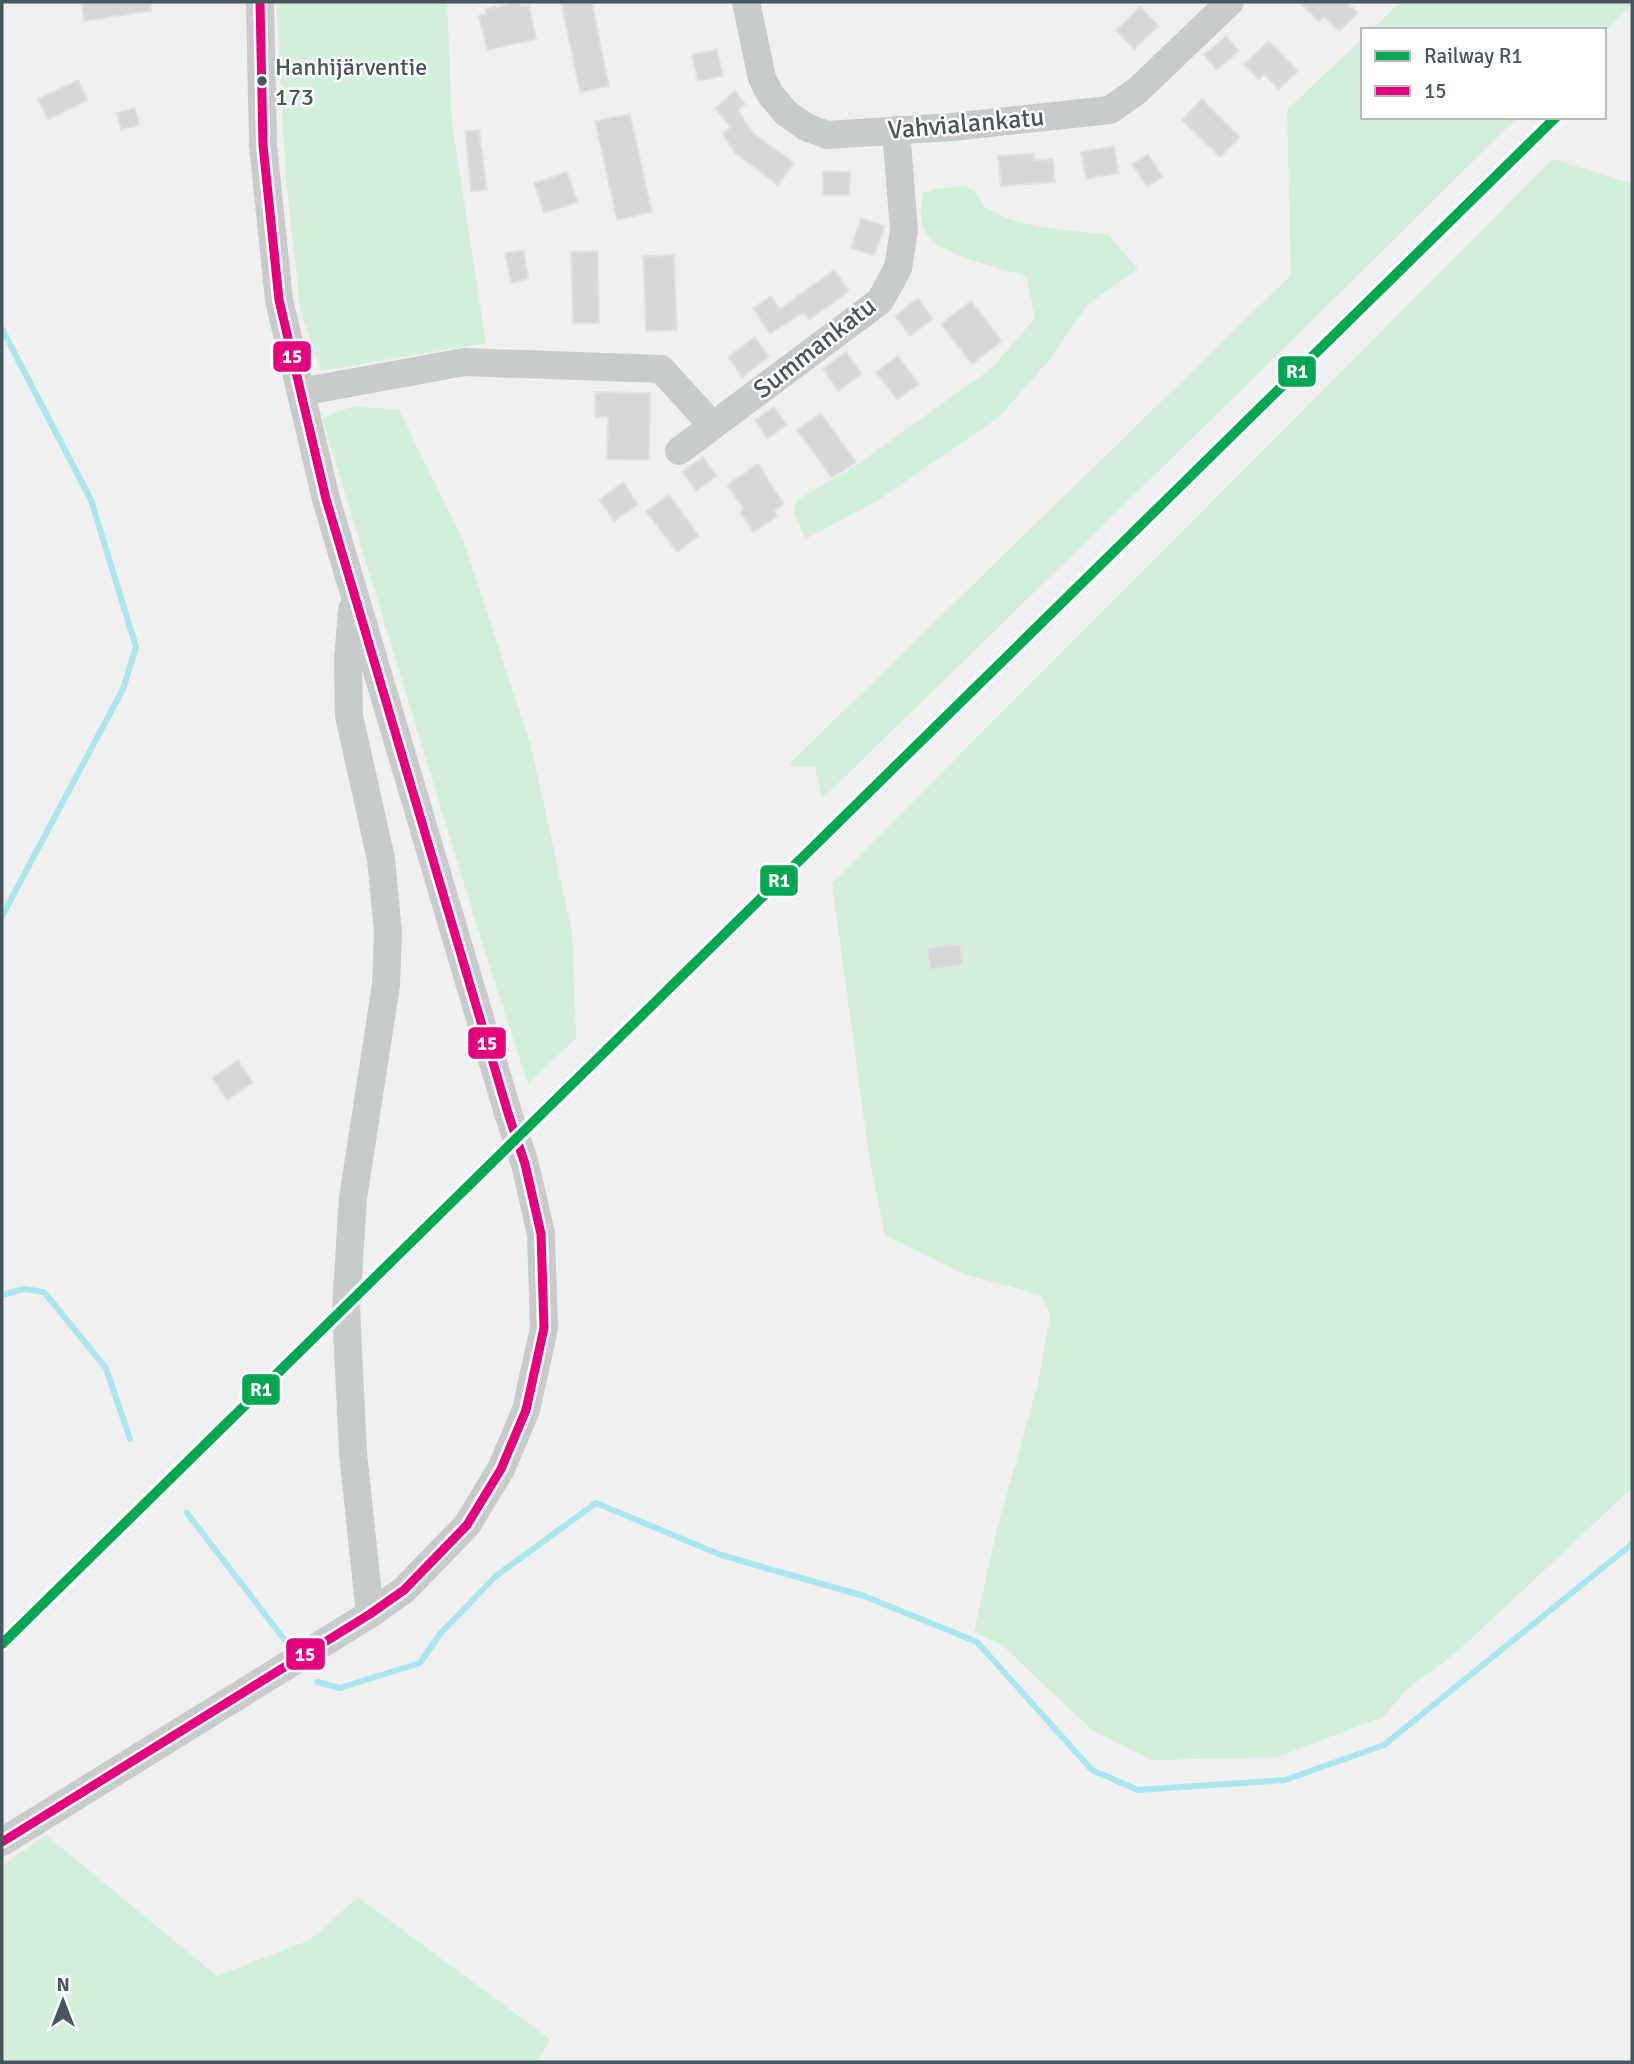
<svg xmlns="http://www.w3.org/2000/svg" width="1634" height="2064" viewBox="0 0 1634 2064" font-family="Signika,sans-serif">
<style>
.green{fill:#d4efdb}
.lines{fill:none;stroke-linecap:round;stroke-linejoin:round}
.stream{stroke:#aae7ec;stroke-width:6}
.building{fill:#d6d8d8;stroke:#e1e2e3;stroke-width:2}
.minor{stroke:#c7cbcc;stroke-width:28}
.bus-1-casing{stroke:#fff;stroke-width:14}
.bus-1{stroke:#e5007d;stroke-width:9}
.rail-1-casing{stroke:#fff;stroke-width:16}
.rail-1{stroke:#00a651;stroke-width:10}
.bus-dot{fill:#47555c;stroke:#fff;stroke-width:2.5}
.labels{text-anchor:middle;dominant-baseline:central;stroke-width:5;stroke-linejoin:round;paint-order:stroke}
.bus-label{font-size:24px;fill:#47555c;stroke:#fff;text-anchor:start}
.street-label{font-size:26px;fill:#47555c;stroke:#fff}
.line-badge{stroke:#fff;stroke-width:2.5}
.badge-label{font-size:19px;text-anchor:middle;font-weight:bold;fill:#fff}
</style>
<rect width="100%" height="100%" fill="#f0f0f0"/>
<!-- green -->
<path class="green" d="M276,2H447L452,124L486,343L320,371L300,308L286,178Z
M1401,2H1632V4L1604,32V30H1371Z
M1363,38V117H1518L1211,420L822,799L815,766L790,767V763L1291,275L1287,110Z
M1553,159L1632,184V1488L1458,1651L1407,1689L1384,1716L1278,1757L1153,1760L1092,1730L1002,1645L974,1632L997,1529L1038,1383L1050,1315L1041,1295L964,1274L885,1235L869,1156L832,883Z
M966,186L975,191L983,206L1009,219L1040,227L1108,235L1138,269L1088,304L1050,359L999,417L880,499L806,539L794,513L797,500L848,471L992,368L1035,318L1026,276C1001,268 937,255 925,231C919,219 921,206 923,193L936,189Z
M354,406L399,410L463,540L531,746L572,932L576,1038L528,1084L488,962L322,418Z
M46,1835L217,1976L310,1940L358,1897L550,2039L538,2062H2V1866Z"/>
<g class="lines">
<!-- stream -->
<path class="stream" d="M2,329L91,500L136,647L123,689L2,916
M2,1295L24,1289L44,1292L106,1368L130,1439
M187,1513L287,1643
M317,1682L340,1688L420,1663L440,1634L496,1576L596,1503L721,1555L864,1596L977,1642L1092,1770L1138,1790L1285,1780L1384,1745L1632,1544"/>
</g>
<!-- building -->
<path class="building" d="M81,2H151V11L84,21Z
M516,2H520L521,6L529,5L536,39L487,50L479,16L486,14L485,9Z
M561,2H592L609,86L580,92Z
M1299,2H1347L1358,13L1339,31L1324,16L1319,22Z
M1140,7L1159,26L1134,49L1116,30Z
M1226,36L1239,51L1217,70L1204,55Z
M1269,41L1298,71L1279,89L1264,74L1259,80L1244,64Z
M717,49L723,76L698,81L692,55Z
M78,80L88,100L48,120L38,99Z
M735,91L745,104L738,110L753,133L794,163L778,185L735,153L722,133L731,127L715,108Z
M1202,99L1240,137L1220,157L1182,120Z
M135,108L139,125L121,130L117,113Z
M630,114L652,212L617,220L595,121Z
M479,130L487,190L471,192L465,131Z
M1114,146L1119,173L1086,179L1081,152Z
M1034,153V160L1053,159L1055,182L1001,186L998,156Z
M1148,154L1163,177L1147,187L1132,164Z
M823,171L850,172L849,195H823Z
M567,172L578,202L544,213L534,183Z
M861,218L885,226L874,256L851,248Z
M524,250L528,279L511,283L505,253Z
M598,251L599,323H573L571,252Z
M674,255L677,330L646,331L643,256Z
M834,270L849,291L809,320L804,312L770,334L753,308L771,296L780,309Z
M918,298L933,319L910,336L895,316Z
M971,301L1002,341L972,364L941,324Z
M755,337L769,357L742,377L728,357Z
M846,352L862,374L838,391L823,369Z
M898,356L919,384L897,400L876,372Z
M595,392L650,393L649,460L607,459L608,417H595Z
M774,407L787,425L767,439L755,420Z
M821,413L856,462L832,478L797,430Z
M703,457L717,476L696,491L682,472Z
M758,464L784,504L774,511L778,516L753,532L740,512L744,509L727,485Z
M623,482L638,504L614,521L599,500Z
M669,495L699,536L677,552L646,511Z
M960,944L963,965L930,970L927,948Z
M238,1060L253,1083L227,1100L212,1078Z"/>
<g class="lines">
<!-- minor -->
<path class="minor" d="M746,2L762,78L770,94L786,113L806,127L827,135L952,127L1110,110L1138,90L1230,2
M301,392L464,362L661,369L713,426
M679,451L880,301L898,268L904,231L896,130
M352,610L348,660L349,716L381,859L388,932L386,985L353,1198L346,1308L353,1453L370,1614
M2,1842L370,1614L404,1590L467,1525L501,1469L526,1410L544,1328L541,1234L525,1164L508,1113L326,499L279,300L263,145L260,2"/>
<defs>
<path id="bus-1" d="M2,1842L370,1614L404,1590L467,1525L501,1469L526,1410L544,1328L541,1234L525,1164L508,1113L326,499L279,300L263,145L260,2"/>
</defs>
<!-- bus-1 casing -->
<use href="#bus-1" class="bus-1-casing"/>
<!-- bus-1 -->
<use href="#bus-1" class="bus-1"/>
<defs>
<path id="rail-1" d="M2,1644L1556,117"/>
</defs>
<!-- rail-1 casing -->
<use href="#rail-1" class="rail-1-casing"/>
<!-- rail-1 -->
<use href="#rail-1" class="rail-1"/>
</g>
<!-- markers -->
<circle class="bus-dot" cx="262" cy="81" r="6"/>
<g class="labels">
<!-- bus labels -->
<g class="bus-label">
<text x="275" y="67">Hanhijärventie<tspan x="275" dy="30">173</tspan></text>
</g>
<!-- street labels -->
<g class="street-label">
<text transform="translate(966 124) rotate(-5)">Vahvialankatu</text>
<text transform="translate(815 348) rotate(-38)">Summankatu</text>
</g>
</g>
<g class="line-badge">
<rect x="272" y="340" width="40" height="33" rx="7" fill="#e5007d"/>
<rect x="1277" y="355" width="40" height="33" rx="7" fill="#00a651"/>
<rect x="759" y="864" width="40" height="33" rx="7" fill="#00a651"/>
<rect x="467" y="1026" width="40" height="34" rx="7" fill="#e5007d"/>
<rect x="241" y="1373" width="40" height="33" rx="7" fill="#00a651"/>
<rect x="285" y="1637" width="41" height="34" rx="7" fill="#e5007d"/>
</g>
<g class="badge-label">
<text x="292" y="363">15</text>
<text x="1297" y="378">R1</text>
<text x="779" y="887">R1</text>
<text x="487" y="1050">15</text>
<text x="261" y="1396">R1</text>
<text x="305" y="1661">15</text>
</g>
<!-- border -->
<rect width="1634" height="2064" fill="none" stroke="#47555c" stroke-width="7"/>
<!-- legend -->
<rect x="1361" y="28" width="245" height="91" fill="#ffffff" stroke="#b5bbbe" stroke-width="2"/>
<rect x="1375" y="51" width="35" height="10" fill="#00a651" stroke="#b5bbbe" stroke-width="2"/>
<text x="1424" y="63" font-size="21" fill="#47555c">Railway R1</text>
<rect x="1375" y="86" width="35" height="10" fill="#e5007d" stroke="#b5bbbe" stroke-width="2"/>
<text x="1424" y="98" font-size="21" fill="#47555c">15</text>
<!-- north arrow -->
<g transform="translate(63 2001)" stroke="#ffffff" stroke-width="5" paint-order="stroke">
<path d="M0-5L12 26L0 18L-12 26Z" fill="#47555c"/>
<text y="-10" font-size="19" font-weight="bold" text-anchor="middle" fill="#47555c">N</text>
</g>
</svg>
